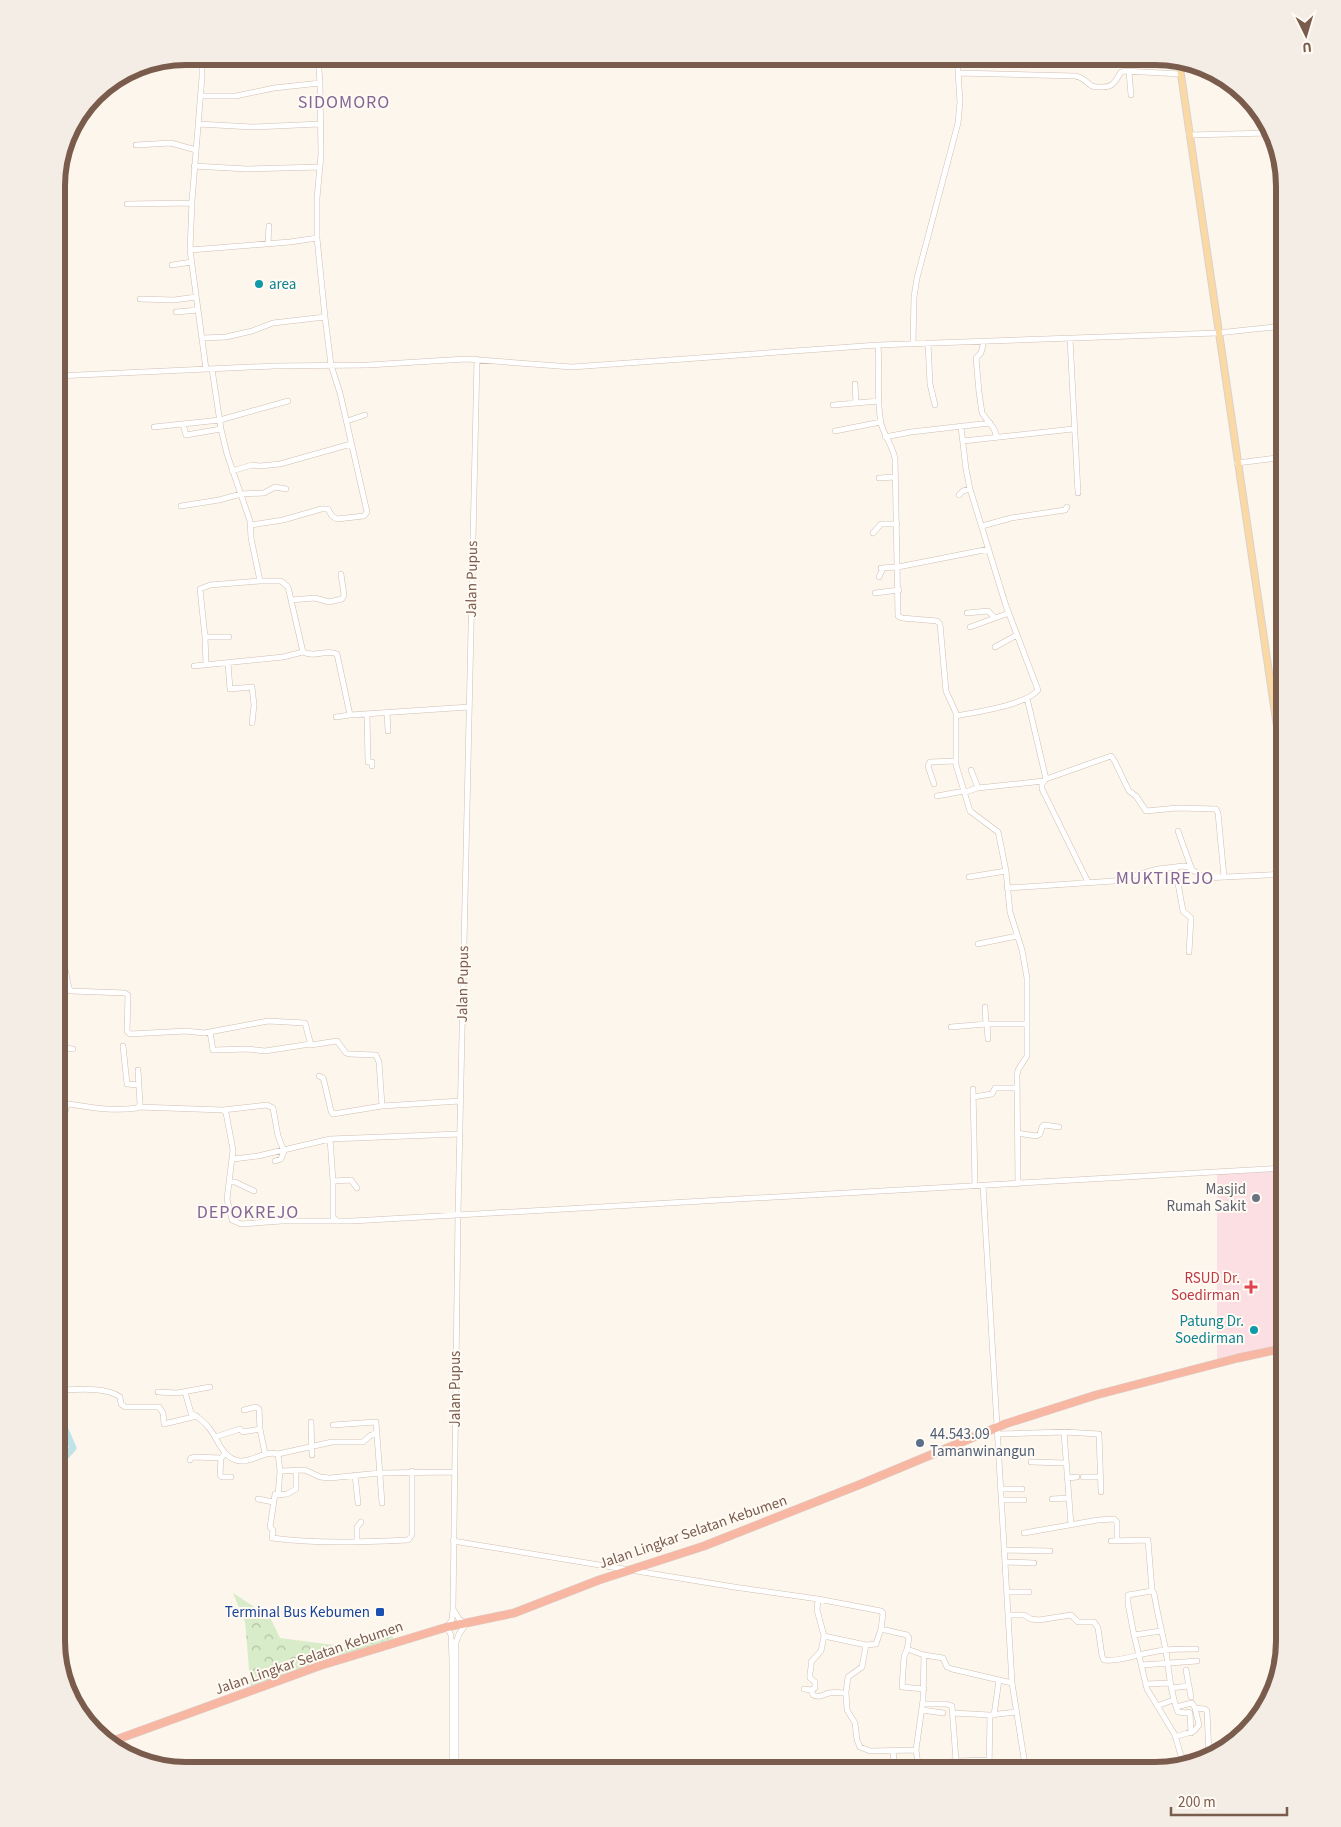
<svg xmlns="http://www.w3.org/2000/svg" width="1341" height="1827" viewBox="0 0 1341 1827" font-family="'Source Sans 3',sans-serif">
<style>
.medical{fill:#fbdfe3}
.grass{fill:url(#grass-dots)}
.forest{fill:url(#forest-crowns)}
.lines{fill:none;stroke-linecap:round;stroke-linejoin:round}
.river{stroke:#bfe3e8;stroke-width:7}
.minor-casing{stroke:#d1beb0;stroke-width:6}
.major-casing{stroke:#dad1cd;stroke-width:8}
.highway-casing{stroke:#dad1cd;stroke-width:9}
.minor{stroke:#fff;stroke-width:5}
.major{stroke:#fbd9a5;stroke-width:6}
.highway{stroke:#f7b7a3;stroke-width:8}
.culture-dot{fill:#0f9aa8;stroke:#fffaf3;stroke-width:2}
.worship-dot{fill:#6b7280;stroke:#fffaf3;stroke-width:2}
.health-dot{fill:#e0444e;stroke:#fffaf3;stroke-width:2}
.service-dot{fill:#5c6f8a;stroke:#fffaf3;stroke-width:2}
.transit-dot{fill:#1a4fb4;stroke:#fffaf3;stroke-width:2}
.labels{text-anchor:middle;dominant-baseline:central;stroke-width:4;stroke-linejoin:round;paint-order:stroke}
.culture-label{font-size:15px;fill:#0d838f;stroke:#fffaf3;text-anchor:start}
.street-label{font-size:15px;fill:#7a5c4d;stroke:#fffaf3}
.worship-label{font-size:15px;fill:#5b616d;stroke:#fffaf3;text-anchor:end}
.health-label{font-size:15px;fill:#be3a42;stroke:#fffaf3;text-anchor:end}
.service-label{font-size:15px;fill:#4e5e75;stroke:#fffaf3;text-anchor:start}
.transit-label{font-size:15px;fill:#164399;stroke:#fffaf3;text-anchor:end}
.quarter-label{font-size:18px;letter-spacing:1px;fill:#846695;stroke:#fffaf3}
.rim{fill:none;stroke:#7a5c4d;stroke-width:6}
</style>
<defs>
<pattern id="grass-dots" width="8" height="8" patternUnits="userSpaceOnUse" patternTransform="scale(1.25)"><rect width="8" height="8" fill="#d8ecc9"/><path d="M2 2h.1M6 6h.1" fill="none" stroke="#b4c2a5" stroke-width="1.8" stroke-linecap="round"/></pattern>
<pattern id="forest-crowns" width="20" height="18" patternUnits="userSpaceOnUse" patternTransform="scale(1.25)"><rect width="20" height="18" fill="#d8ecc9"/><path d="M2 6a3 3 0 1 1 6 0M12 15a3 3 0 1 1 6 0" fill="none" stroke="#b4c2a5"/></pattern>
</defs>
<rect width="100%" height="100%" fill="#fdf6ec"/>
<!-- medical -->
<path class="medical" d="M1275,1171L1285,1227V1348L1217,1361V1173Z"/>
<!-- grass -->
<path class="grass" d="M392,1633L393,1639L338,1657L336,1651Z"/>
<!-- forest -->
<path class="forest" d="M233,1593L270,1617L280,1638L334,1645L304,1673L251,1692L245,1622Z"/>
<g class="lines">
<!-- river -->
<path class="river" d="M56,1467L73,1448L63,1425L56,1423"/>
<defs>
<path id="minor" d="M202,56V77L192,201L190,250L206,369
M1129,72L1131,95
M958,73L1075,76C1084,77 1085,82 1092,86C1094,87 1098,87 1100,87C1113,88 1115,82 1121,72L1124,71L1181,74
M200,96H236L274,88L320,83
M198,124L252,127L320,124
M1189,135L1270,133
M136,145L171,143L196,150
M194,166L247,169L320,167
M127,204L192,203
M268,243L269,226
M190,250L290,242L317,238
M172,265L192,262
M140,299L174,300L196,297
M176,312L198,310
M203,338L226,337L252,331L273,323L325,317
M1070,339L1078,493
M1284,340H1285
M984,341L981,353L976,358L979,392L982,413L994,429L997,437
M913,343L914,297L917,278L958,123L960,102L957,56
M928,343L930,384L935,405
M878,345C880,370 876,398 881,423C884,436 893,446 895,459L898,616L902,618L937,621L940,624L946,691L956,713V765L970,811L998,832L999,836L1006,871L1010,912L1022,950L1027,978V1056L1018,1070L1017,1075L1018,1184
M212,369L221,429L227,454L250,521L251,538L260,581H281L288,587L303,652C315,658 326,649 337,654L350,715L469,707
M57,376L274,366L368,365L466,359L572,367L878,345L1217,333L1285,326
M855,384L856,403
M833,405L879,401
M347,421L365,415
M183,424L186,435L221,429
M154,427L220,420L288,401
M835,431L881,422
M885,437L911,432L990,423
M963,441L1073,429
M1237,463L1285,457
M232,471L252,465L260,466L280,464L351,444
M879,478L895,477
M959,495L963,491L970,489
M181,506L219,500L241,494L264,493L275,487L286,489
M251,525L283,520L321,509H328L332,516L337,519L364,516L367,512L340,393L331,365L325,317L317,238V198L321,155L320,83L318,56
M982,526L1011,518L1065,510L1067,507
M873,533L881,524H897
M881,568L898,567L989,549
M879,577L883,568
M875,593L899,590
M291,600L315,598L329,602L342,599L344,595L341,574
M967,613L988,611L994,617
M970,627L1009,613
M205,637L200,589L210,585L260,581
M995,647L1017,635
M228,663L230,689L252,687L254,705L252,723
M206,664L205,637H229
M194,666L283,657L303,652
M1027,698L1046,779
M387,713L388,731
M367,715L368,762H372V766
M956,716C976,712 1026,705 1038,690L1006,606L970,489L966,469L961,427
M336,717L350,715
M934,784L928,766L930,762L955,761
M978,788L1044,781
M965,792L978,788L971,770
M937,796L964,791
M1178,831L1192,870
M1175,867L1183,911L1191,918L1189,952
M969,877L1006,871
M1088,882L1042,789V784L1046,779L1111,756L1114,760L1129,791L1136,796L1146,811L1177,808L1216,809L1218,813L1224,877
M1007,888L1114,881L1158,869L1183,866L1188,867L1205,878L1285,874
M978,944L1017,936
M56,967L63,968L65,969L69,988L71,991L125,993L128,995L127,1031L130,1034L186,1031L204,1033L268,1021L305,1023L311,1045L337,1041L346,1053L349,1054L376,1055L379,1062L382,1106
M56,994L69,990
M985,1007L986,1024
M987,1024L988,1039
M951,1027L986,1024H1027
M210,1032L213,1050L248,1049L265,1051L310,1044
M123,1046L127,1084L139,1085
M56,1047L73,1049
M319,1076L323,1078L324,1081L331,1111L333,1114L382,1106L460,1101
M973,1089L975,1186
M973,1097L992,1094L995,1088H1017
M56,1102C84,1106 108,1112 137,1108L140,1104L138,1070
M139,1107L223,1110L226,1113L233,1150L227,1199L232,1220L241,1224L282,1221H352L1285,1168
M223,1110L267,1105L273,1108L278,1136L284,1151L281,1159L275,1161
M56,1117H64L67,1104
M1017,1133L1036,1136L1040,1134L1042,1127L1044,1125L1059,1127
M330,1139L333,1181V1217L337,1221
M233,1159L258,1156L330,1139L459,1134
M333,1181L351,1180L357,1188
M229,1182H235L254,1191
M983,1186L1012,1683L1025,1765L1028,1771
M56,1390C74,1390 105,1386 120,1397L121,1404L125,1407H159L163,1413L164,1424L197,1416
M158,1392L177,1393L210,1387
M185,1392L191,1413C198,1417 204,1421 209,1428C219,1440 222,1459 240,1461C253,1462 265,1450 278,1454L280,1471L278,1495L287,1494L296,1489V1470
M244,1410L256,1407L259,1409L260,1429L265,1454
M311,1422L312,1455
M333,1425L376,1422L382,1503
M1064,1432L1071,1525
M998,1434L1064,1432L1099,1434L1101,1492
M215,1437L240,1429L243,1432L260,1429
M225,1454L221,1458L220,1475L222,1477H231
M278,1454L332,1442H363L371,1435L377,1433
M190,1460L191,1458L194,1457L221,1458
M1031,1462L1066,1463
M280,1471L305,1470L320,1477L330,1478L380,1473L455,1472
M355,1475L358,1503
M1083,1477H1101
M1067,1478L1077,1477
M1001,1489H1022
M275,1494L270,1527L273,1530L272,1538C317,1544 363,1542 408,1540L412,1535V1471
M258,1499L273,1502
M1052,1499L1068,1498
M1002,1500H1024
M1024,1533L1098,1520L1114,1519L1117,1522V1541
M453,1541L734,1587L818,1599L881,1611L883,1613L881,1629L907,1635L909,1638L907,1649L924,1655L923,1700L916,1750L919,1771
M1111,1541L1148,1540L1152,1591L1154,1593C1157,1613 1162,1631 1166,1651C1169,1671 1170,1692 1178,1712L1186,1713
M357,1542V1527L361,1522
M1005,1550L1050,1551
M1006,1562L1034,1563
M1152,1591L1128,1595V1604L1134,1635L1147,1689L1175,1735L1183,1763
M1007,1592H1029
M818,1599L817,1610L824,1636L866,1645L862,1667L848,1677L846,1692L847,1710L855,1723L857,1740L860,1747L870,1751L916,1750
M453,1609L459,1619L466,1624L459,1634L456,1642V1771
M1009,1615H1024L1031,1619L1039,1620L1071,1615L1078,1622H1094L1098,1628L1102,1656L1104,1660C1119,1662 1134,1655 1148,1653C1164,1649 1179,1649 1196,1649
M1134,1635L1161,1631
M866,1645L876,1644L881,1629
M907,1649L904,1657L902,1687L924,1689
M924,1655L943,1658L947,1667L952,1669L1012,1683
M1142,1665L1197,1661
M1186,1670L1191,1697
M1146,1684L1170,1683
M1171,1688L1188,1686
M804,1689L811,1690L815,1688V1682L810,1678C809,1673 812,1668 811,1662L821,1651L824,1636
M811,1690L813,1695C820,1698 822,1695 829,1693C834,1692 841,1693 846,1693
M923,1704H946L952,1706L956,1761
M1157,1706L1173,1700
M1195,1708L1205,1709L1207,1711L1209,1755
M922,1710L943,1713
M1188,1712L1190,1713L1191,1733
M953,1713L990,1715L1016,1712
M994,1715L999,1680
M1175,1737L1194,1731L1199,1725L1195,1708L1192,1703L1176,1707
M893,1751L895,1771
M1182,1758L1206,1754L1211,1755
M918,1768L956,1761L989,1760
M452,1771V1660L451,1635L447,1627L452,1620L453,1609L458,1214L477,359
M989,1771L990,1715
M1048,1771H1059"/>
<path id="major" d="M1179,61L1285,781"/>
<path id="highway" d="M110,1742L319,1666L447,1627L514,1613L599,1580L704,1546L861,1484L1005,1424L1096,1395L1238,1358L1285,1348"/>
</defs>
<!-- minor casing -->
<use href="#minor" class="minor-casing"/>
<!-- major casing -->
<use href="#major" class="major-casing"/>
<!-- highway casing -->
<use href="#highway" class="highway-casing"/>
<!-- minor -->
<use href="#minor" class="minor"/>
<!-- major -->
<use href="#major" class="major"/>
<!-- highway -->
<use href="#highway" class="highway"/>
</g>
<!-- markers -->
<g class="culture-dot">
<circle cx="259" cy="284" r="5"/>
<circle cx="1254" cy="1330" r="5"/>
</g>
<circle class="worship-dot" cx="1256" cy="1198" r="5"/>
<path class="health-dot" d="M1248.5 1279.5h5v5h5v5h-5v5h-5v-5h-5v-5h5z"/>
<circle class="service-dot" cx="920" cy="1443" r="5"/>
<rect class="transit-dot" x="375" y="1607" width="10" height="10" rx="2.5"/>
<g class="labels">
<!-- culture labels -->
<g class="culture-label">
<text x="269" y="284">area</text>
<text x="1244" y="1321" text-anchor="end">Patung Dr.<tspan x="1244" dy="17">Soedirman</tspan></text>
</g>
<!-- street labels -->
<g class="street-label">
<text transform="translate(472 579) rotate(-89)">Jalan Pupus</text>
<text transform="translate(463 984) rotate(-89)">Jalan Pupus</text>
<text transform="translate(455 1389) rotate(-90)">Jalan Pupus</text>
<text transform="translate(693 1532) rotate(-19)">Jalan Lingkar Selatan Kebumen</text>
<text transform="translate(309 1658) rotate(-19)">Jalan Lingkar Selatan Kebumen</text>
</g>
<!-- worship labels -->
<g class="worship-label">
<text x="1246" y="1189">Masjid<tspan x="1246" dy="17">Rumah Sakit</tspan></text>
</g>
<!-- health labels -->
<g class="health-label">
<text x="1240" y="1278">RSUD Dr.<tspan x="1240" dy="17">Soedirman</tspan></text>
</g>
<!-- service labels -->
<g class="service-label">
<text x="930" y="1434">44.543.09<tspan x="930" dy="17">Tamanwinangun</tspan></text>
</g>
<!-- transit labels -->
<g class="transit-label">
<text x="370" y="1612">Terminal Bus Kebumen</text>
</g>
<!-- quarter labels -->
<g class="quarter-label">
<text x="344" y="102">SIDOMORO</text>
<text x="1165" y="878">MUKTIREJO</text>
<text x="248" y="1212">DEPOKREJO</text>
</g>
</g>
<!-- crop -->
<path d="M0 0H1341V1827H0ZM186 65H1155A121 121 0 0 1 1276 186V1641A121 121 0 0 1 1155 1762H186A121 121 0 0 1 65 1641V186A121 121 0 0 1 186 65Z" fill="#f4ede6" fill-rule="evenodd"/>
<path class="rim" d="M186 65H1155A121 121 0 0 1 1276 186V1641A121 121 0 0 1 1155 1762H186A121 121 0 0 1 65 1641V186A121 121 0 0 1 186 65Z"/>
<!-- north arrow -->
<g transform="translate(1306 35) rotate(175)" stroke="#fffaf3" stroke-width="4" paint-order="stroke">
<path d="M0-4L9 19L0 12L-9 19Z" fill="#7a5c4d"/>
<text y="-8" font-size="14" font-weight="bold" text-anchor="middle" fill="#7a5c4d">U</text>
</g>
<!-- scale -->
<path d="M1171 1807v8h116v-8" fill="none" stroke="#7a5c4d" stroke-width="2.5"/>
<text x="1178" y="1807" font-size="15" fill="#7a5c4d" stroke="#fffaf3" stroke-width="4" paint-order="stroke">200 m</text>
</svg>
